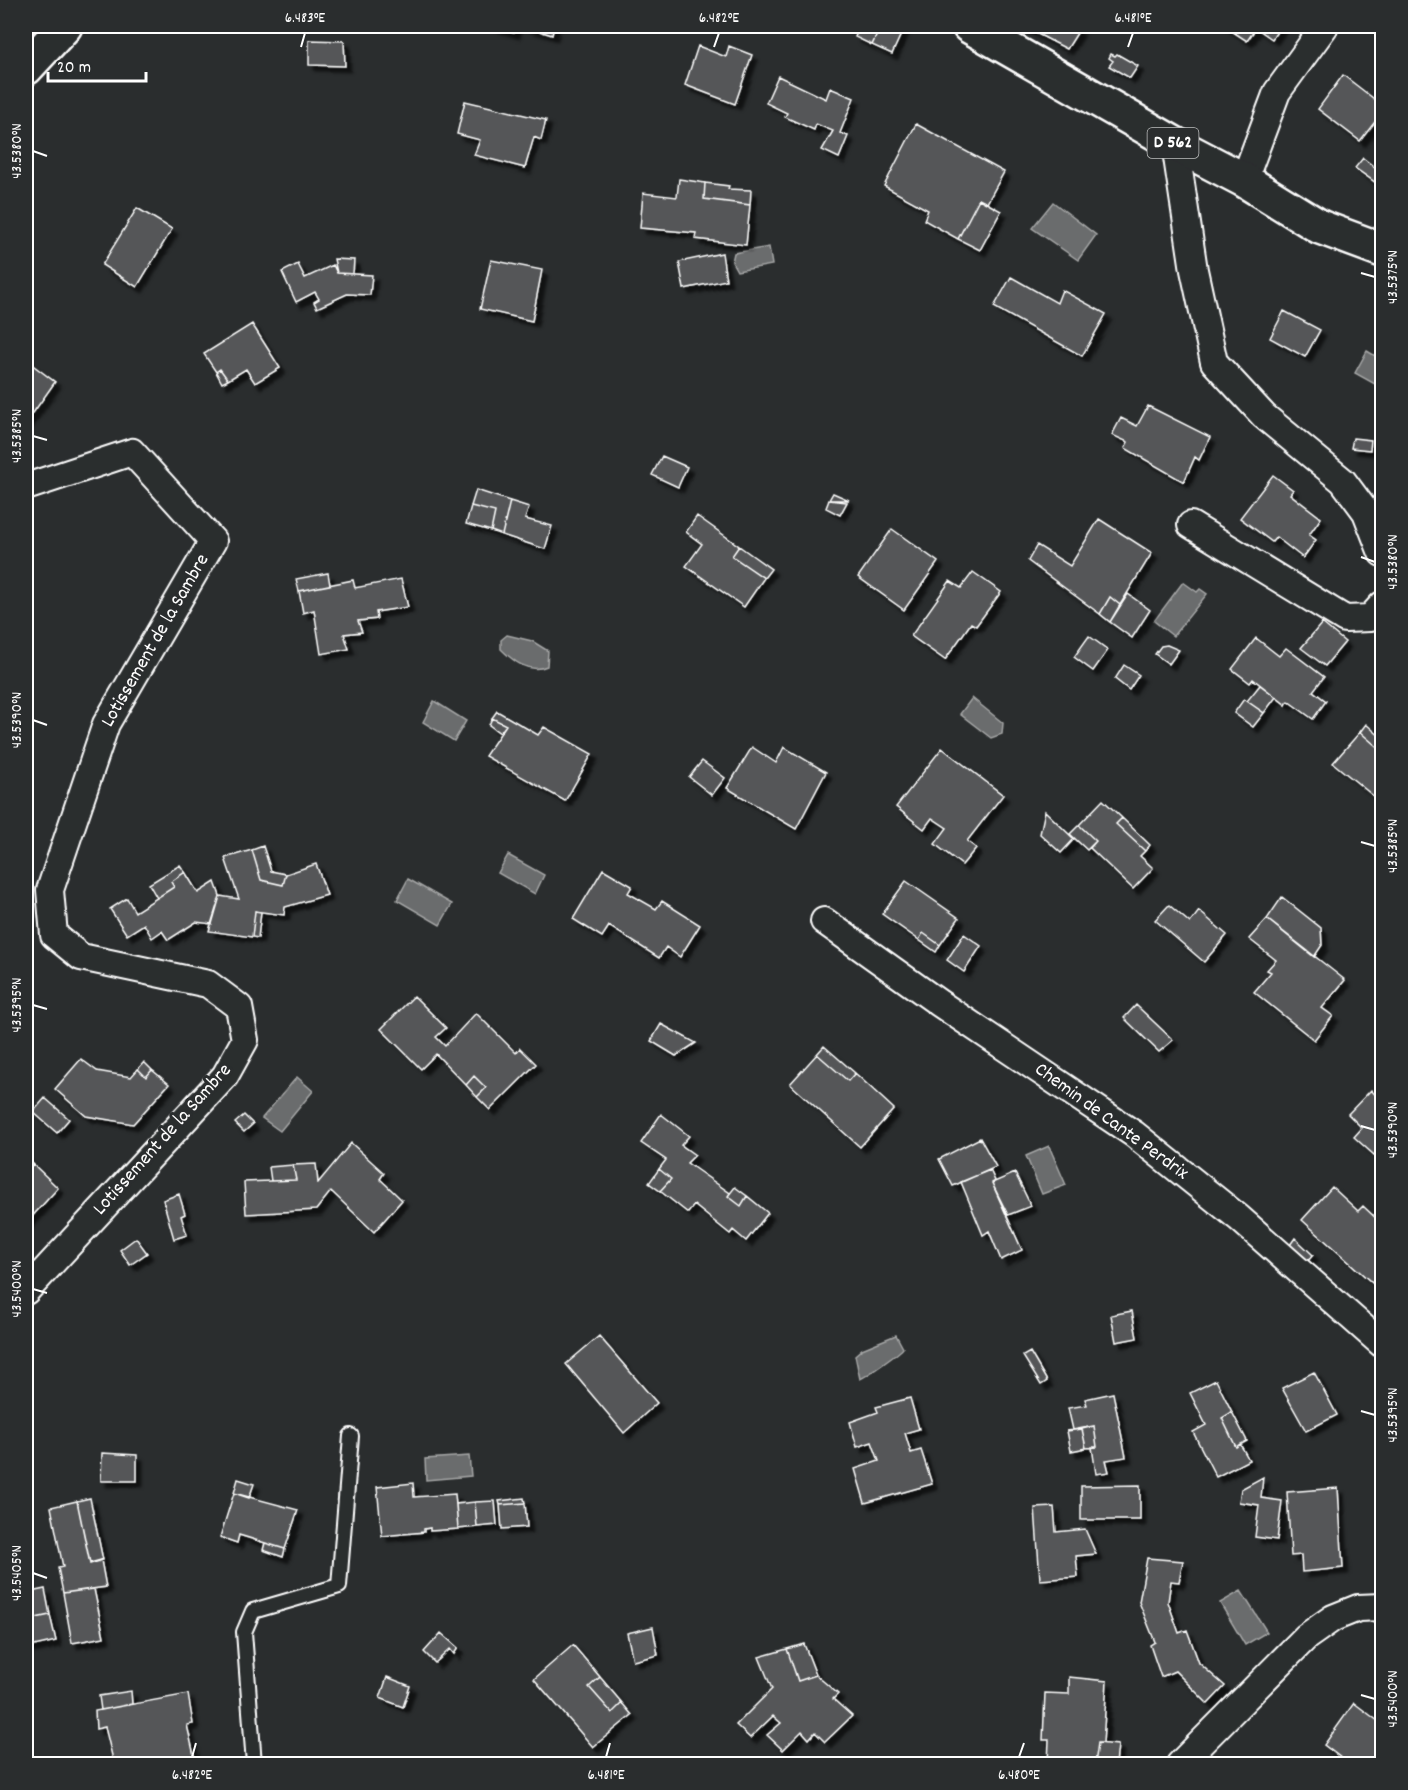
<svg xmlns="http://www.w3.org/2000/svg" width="1408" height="1790" viewBox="0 0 1408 1790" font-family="Dekko,sans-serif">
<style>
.water{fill:#6a6c6d;stroke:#a6a7a7;stroke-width:1.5}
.building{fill:#555758;stroke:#fff;stroke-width:1.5;filter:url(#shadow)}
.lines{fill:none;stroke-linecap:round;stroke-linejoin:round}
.service-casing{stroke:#fff;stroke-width:18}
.minor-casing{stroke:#fff;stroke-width:30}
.primary-casing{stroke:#fff;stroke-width:38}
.service{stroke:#2a2d2e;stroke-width:14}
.minor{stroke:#2a2d2e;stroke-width:26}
.primary{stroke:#2a2d2e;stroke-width:33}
.ticks{fill:none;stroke:#fff;stroke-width:2}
.labels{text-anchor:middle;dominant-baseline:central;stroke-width:6;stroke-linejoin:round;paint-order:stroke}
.shield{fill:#2a2d2e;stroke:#bfc0c0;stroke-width:1.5}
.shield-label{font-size:18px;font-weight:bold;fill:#fff}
.street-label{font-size:20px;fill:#fff;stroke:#2a2d2e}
.neatline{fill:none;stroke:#fff;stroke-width:2}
.ticks-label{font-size:15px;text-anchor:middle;fill:#fff}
</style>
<defs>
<filter id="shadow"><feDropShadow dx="5.5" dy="5.5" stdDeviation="1.5" flood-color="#0009"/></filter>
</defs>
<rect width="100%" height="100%" fill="#2a2d2e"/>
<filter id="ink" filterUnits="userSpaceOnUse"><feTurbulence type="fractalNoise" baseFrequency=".0167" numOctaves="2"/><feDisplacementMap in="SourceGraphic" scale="12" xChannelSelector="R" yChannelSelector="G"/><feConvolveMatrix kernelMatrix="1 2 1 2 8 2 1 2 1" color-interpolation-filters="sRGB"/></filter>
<g filter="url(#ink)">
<!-- water -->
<path class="water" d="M1053,202L1096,235L1078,260L1032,228Z
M769,247L772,265L737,271L732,262L734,253Z
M1367,351L1382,360V388L1355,373Z
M1183,582L1197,592L1200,589L1207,594L1173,636L1154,621Z
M507,635L532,641L548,651L547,666C529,674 513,661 501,649V640Z
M972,698L1003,723L1002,734L991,738L960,714Z
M434,701L466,721L454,741L423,722Z
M508,855L544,875L535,894L498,873Z
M408,879L452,904L440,925L397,900Z
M297,1077L313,1091L280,1131L262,1118Z
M1049,1146L1066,1185L1042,1194L1026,1156Z
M896,1335L903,1348C901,1352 864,1378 860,1379L855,1355L862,1349Z
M469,1456L471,1476L426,1480L425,1459Z
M1241,1591L1267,1632L1245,1645L1220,1603Z"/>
<!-- building -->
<path class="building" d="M492,26H516L514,33Z
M524,26H554L552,35Z
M860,26H881L872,45L855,37Z
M881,26H892L903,30L892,54L872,45Z
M1022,26H1071L1079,30L1067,49Z
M1224,26H1281L1272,39L1256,28L1247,41Z
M309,40L344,41L345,66L309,65Z
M698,46L726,57L729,46L752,55L735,104L685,85Z
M1111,54L1115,56L1117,54L1138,66L1130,78L1109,66L1113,61L1109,58Z
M1343,75L1382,105V113L1360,141L1318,109Z
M778,76L826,99L830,88L854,98L840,133L848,136L839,158L822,150L833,131L816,124L814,130L785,117L787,113L766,103Z
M465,101L546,120L541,140L534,137L525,168L474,155L480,140L457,134Z
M916,124L1004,172L987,203L979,199L958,239L924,220L928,210L884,186Z
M1363,158L1382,173V187L1355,168Z
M679,179L705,183L704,199L750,205L746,245L695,239L696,233L640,228L643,193L677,197Z
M705,183L729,186L728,189L751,190L750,205L704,199Z
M979,199L1001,211L980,250L958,239Z
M137,208L172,229L137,287L102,265Z
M722,253L726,280L684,289L679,262Z
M334,259L354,260L353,274L337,273Z
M491,260L542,270L532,321L480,309Z
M298,264L305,278L333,265L337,273L372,275L370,295L347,294L317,308L314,302L319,299L315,292L296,302L282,272Z
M1011,277L1057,303L1062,290L1106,314L1082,356L994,307Z
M1284,311L1320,330L1305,357L1270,338Z
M252,324L280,368L255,383L246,369L228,380L220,369L216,372L204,354Z
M26,360L55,382L26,423Z
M220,369L228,380L222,383L216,372Z
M1148,406L1210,437L1199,460L1195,457L1184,482L1125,448L1128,442L1112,435L1121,418L1137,426Z
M1353,438L1371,440L1370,450L1351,448Z
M662,456L687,467L678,487L652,475Z
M1273,475L1293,490L1290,494L1321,518L1309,535L1316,540L1303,558L1276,537L1272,542L1240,518Z
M476,490L510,501L502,535L491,531L495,512L471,506Z
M833,493L849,500H829Z
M829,500L847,502L840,515L826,508Z
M510,501L529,507L525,519L552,526L545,549L502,535Z
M471,506L495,512L491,531L466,524Z
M697,516L739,546L732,556L764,578L744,607L686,566L702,544L686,532Z
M1099,519L1152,553L1120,605L1110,597L1100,614L1028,561L1037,545L1070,566Z
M892,529L938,562L904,610L858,577Z
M739,546L771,569L764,578L732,556Z
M973,572L1001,592L976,626L971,623L945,660L911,636L950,581L961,588Z
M328,573L330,585L299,591L296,579Z
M401,579L408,607L376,612L377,619L358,621L362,632L344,634L349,649L321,654L314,610L303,613L299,591L353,580L355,588Z
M1128,594L1150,610L1132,638L1110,622Z
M1110,597L1120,605L1110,622L1100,614Z
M1322,623L1345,642L1325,666L1301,648Z
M1089,636L1108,650L1093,671L1074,657Z
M1256,638L1279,656L1286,648L1324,677L1313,691L1326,701L1313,719L1288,701L1286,705L1253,679L1250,683L1232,669Z
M1167,645L1179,650L1169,664L1155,654L1161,646Z
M1124,665L1139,675L1129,690L1115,679Z
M1260,685L1276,697L1264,713L1247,701Z
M1244,699L1264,713L1253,727L1234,713Z
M497,711L538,735L544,727L592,754L565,801L485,756L506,725L492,718Z
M492,718L506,725L500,733L489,725Z
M1366,724L1382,738V751L1360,732Z
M1360,732L1382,751V803L1333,763Z
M752,747L776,763L784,747L826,772L796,829L727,788Z
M942,748L1003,795L967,841L976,848L962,865L935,844L947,828L932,818L924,829L896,807Z
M702,761L725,778L712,795L689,777Z
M1103,800L1122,818L1116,824L1145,851L1140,856L1153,868L1133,889L1090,848L1096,841L1079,825Z
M1045,811L1074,839L1061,853L1040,834Z
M1122,818L1150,845L1145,851L1116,824Z
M1079,825L1096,841L1087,850L1070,834Z
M263,846L271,871L286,874L283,885L261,880L252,850Z
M252,850L261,880L283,885L286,874L316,864L327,895L285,907L284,915L255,911L252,937L209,931L220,896L239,899L225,858Z
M180,865L185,872L171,882L174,887L157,898L149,884Z
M603,869L632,886L628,893L656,909L662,901L700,925L680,957L666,947L659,958L609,926L602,937L573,919Z
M185,872L198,893L215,882L220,896L212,924L196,922L168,940L162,931L152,938L144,924L127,935L110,909L127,898L135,912L174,887L171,882Z
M906,881L959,918L940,945L923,933L919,940L882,914Z
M1282,897L1321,928L1322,945L1314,957L1267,919Z
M1169,905L1190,923L1199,911L1227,935L1204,962L1155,920Z
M255,911L261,912L258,938L252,937Z
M1267,919L1345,980L1322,1008L1333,1016L1314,1040L1254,992L1271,972L1267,970L1276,960L1249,939Z
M923,933L940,945L936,952L919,940Z
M964,934L981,946L964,972L947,960Z
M414,996L446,1028L436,1037L445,1046L476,1013L516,1053L520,1048L536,1064L490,1110L477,1097L486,1088L474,1076L466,1085L436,1054L421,1069L381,1029Z
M1136,1005L1173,1040L1159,1052L1124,1018Z
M661,1024L696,1043L676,1056L651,1041Z
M824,1046L855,1073L848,1081L817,1054Z
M817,1054L848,1081L855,1073L894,1109L860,1147L790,1084Z
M81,1059L97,1071L131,1077L138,1069L146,1077L152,1070L169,1084L133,1124L86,1116L55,1089Z
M144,1062L152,1070L146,1077L138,1069Z
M474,1076L486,1088L477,1097L466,1085Z
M1371,1090L1382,1102V1150L1380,1148L1374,1155L1354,1137L1362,1128L1348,1114Z
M45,1098L69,1119L57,1133L33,1112Z
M661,1114L689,1136L681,1145L695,1155L687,1163L730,1193L728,1196L741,1206L747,1196L768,1213L746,1241L733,1230L730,1234L694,1205L688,1213L660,1191L671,1179L659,1169L666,1160L641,1143Z
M244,1115L253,1124L244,1132L235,1123Z
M980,1138L996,1167L953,1186L939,1159Z
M351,1143L384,1173L380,1179L402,1200L374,1232L331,1191L316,1210L246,1214L244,1182L296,1180L293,1165L316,1164L318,1183Z
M1380,1148L1382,1150V1163L1374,1155Z
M26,1157L33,1164L26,1172Z
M33,1164L58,1188L26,1223V1172Z
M293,1165L296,1180L271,1181L269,1167Z
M659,1169L671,1179L660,1191L649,1183Z
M990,1170L995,1181L992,1183L1022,1250L1001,1260L989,1231L983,1235L961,1182Z
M1015,1173L1031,1206L1008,1215L992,1183Z
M735,1187L747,1196L741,1206L728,1196Z
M1332,1187L1358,1211L1363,1206L1382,1224V1287L1379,1289L1302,1220Z
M179,1194L185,1214L181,1216L187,1235L174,1239L163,1200Z
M136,1238L147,1253L130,1265L120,1250Z
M1295,1238L1313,1255L1305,1264L1287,1249Z
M1132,1311L1137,1338L1116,1342L1111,1315Z
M599,1336L657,1403L624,1433L566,1364Z
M1030,1352L1047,1381L1041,1385L1023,1356Z
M1314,1372L1337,1415L1306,1431L1282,1388Z
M1216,1380L1232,1412L1222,1418L1236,1447L1240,1444L1249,1460L1216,1477L1193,1432L1206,1425L1190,1393Z
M1113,1393L1126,1457L1106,1460L1109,1472L1096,1474L1092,1447H1097L1094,1426L1073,1430L1068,1408L1087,1405L1085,1399Z
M910,1398L919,1429L905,1433L911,1453L921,1450L932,1484L865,1503L855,1469L879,1461L872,1442L857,1447L850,1422L878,1412L876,1407Z
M1232,1412L1247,1441L1236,1447L1222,1418Z
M1094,1426L1097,1447L1086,1448L1082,1429Z
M1082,1429L1086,1448L1071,1451L1067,1431Z
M102,1453L137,1455V1481H101Z
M1263,1477L1261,1498L1282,1501L1277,1540L1255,1537L1259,1505L1239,1502L1241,1489Z
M238,1479L254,1484L249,1498L234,1493Z
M413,1483L414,1497L455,1494L458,1529L430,1531V1528L424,1529V1532L382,1536L377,1487Z
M1140,1485V1520H1081V1486Z
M1338,1488L1343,1568L1302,1572L1301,1555L1291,1556L1287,1492Z
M234,1493L298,1510L285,1549L239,1535L237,1543L220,1537Z
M90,1498L103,1560L90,1564L77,1501Z
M524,1498L525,1503L500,1505L499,1501Z
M77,1501L90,1563L101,1560L106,1587L63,1593L58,1568L63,1567L51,1507Z
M495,1501L497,1525L477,1527L475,1502Z
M475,1502L477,1527L458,1529L456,1504Z
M525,1503L527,1527L502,1529L500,1505Z
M1054,1507L1056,1532L1085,1529L1096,1554L1076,1556L1078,1577L1040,1580L1035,1508Z
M265,1543L285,1549L283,1557L263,1550Z
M1147,1558L1183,1561L1179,1582L1171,1581L1168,1602L1179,1633L1187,1630L1199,1663L1225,1686L1208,1704L1175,1671L1161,1677L1150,1645L1155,1642L1139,1602Z
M45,1589L50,1615L31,1619L26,1593Z
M94,1589L104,1637L72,1643L63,1593Z
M26,1597L31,1619L50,1615L56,1641L30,1647L26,1645Z
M653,1627L658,1655L633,1661L627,1633Z
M441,1633L458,1648L454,1654L450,1649L435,1663L424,1652Z
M804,1644L816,1675L798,1681L787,1649Z
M573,1645L600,1677L589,1687L612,1713L622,1703L632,1715L593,1747L534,1679Z
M787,1649L798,1681L816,1675L838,1694L833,1699L852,1716L825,1742L815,1732L809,1739L802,1731L783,1750L767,1735L781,1723L773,1716L750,1738L736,1725L772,1689L759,1657Z
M387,1677L410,1686L403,1707L380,1698Z
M600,1677L622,1703L612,1713L589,1687Z
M1069,1677L1107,1681L1103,1743H1098L1095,1764H1048L1049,1740H1043L1045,1693L1069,1694Z
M131,1691L132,1704L101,1710L99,1696Z
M188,1694L193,1724L187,1725L196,1764H114L105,1727L96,1729L95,1711Z
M1354,1703L1382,1724V1755L1378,1762L1381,1764H1349L1324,1745Z
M1098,1743L1118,1745L1116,1764H1095Z
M1028,1758L1029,1764H1014V1759Z"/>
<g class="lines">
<defs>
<path id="service" d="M254,1764L244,1632L253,1611L339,1586L351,1436"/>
<path id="minor" d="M1175,144L1194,270L1214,362L1264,416L1343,481L1366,512L1382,553
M1244,180L1277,92L1325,26
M26,487L132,452L213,541L106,724L50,890L54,935L81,957L208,984L239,1007L245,1040L225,1076L26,1291
M1191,525L1345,619L1370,618L1382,605
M824,921L939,1003L1134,1134L1239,1218L1382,1344
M1180,1764L1306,1637L1333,1618L1358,1608L1382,1607"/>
<path id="primary" d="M969,26L1175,144L1244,180L1320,227L1382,250
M26,68L65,26"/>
</defs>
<!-- service casing -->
<use href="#service" class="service-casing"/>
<!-- minor casing -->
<use href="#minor" class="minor-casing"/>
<!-- primary casing -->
<use href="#primary" class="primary-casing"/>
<!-- service -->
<use href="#service" class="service"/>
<!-- minor -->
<use href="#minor" class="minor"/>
<!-- primary -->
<use href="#primary" class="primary"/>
</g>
</g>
<!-- ticks -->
<path class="ticks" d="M301,47L305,33M714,47L719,33M1128,47L1133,33M33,151L47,156M1361,273L1375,277M33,436L47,440M1361,557L1375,562M33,720L47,725M1361,842L1375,846M33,1005L47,1009M1361,1126L1375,1130M33,1289L47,1293M1361,1411L1375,1415M33,1573L47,1578M1361,1695L1375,1699M192,1757L196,1743M606,1757L610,1743M1019,1757L1024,1743"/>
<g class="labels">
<!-- shield labels -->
<rect class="shield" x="1147.5" y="128" width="51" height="30" rx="4.5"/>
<g class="shield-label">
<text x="1173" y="143">D 562</text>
</g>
<!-- street labels -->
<g class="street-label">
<text transform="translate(156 641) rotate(-60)">Lotissement de la Sambre</text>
<text transform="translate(1111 1122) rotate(36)">Chemin de Cante Perdrix</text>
<text transform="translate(163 1140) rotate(-48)">Lotissement de la Sambre</text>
</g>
</g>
<!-- margin -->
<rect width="1408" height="1790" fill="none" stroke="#2a2d2e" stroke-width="66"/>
<!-- scale -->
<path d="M48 72v9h98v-9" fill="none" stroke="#ffffff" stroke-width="3"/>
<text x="57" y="72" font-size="18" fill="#ffffff" stroke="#2a2d2e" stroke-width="4.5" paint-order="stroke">20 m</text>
<rect x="33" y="33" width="1342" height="1724" class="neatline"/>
<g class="ticks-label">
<text x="305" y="22">6.483°E</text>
<text x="719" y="22">6.482°E</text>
<text x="1133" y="22">6.481°E</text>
<text transform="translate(16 151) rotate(-90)" y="5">43.5380°N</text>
<text transform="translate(1392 277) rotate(-90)" y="5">43.5375°N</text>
<text transform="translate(16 436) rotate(-90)" y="5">43.5385°N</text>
<text transform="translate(1392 562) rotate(-90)" y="5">43.5380°N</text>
<text transform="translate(16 720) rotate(-90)" y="5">43.5390°N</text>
<text transform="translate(1392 846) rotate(-90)" y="5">43.5385°N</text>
<text transform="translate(16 1005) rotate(-90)" y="5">43.5395°N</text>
<text transform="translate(1392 1130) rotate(-90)" y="5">43.5390°N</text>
<text transform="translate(16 1289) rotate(-90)" y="5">43.5400°N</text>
<text transform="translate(1392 1415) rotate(-90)" y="5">43.5395°N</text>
<text transform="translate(16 1573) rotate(-90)" y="5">43.5405°N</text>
<text transform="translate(1392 1699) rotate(-90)" y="5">43.5400°N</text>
<text x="192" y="1779">6.482°E</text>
<text x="606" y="1779">6.481°E</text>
<text x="1019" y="1779">6.480°E</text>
</g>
</svg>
